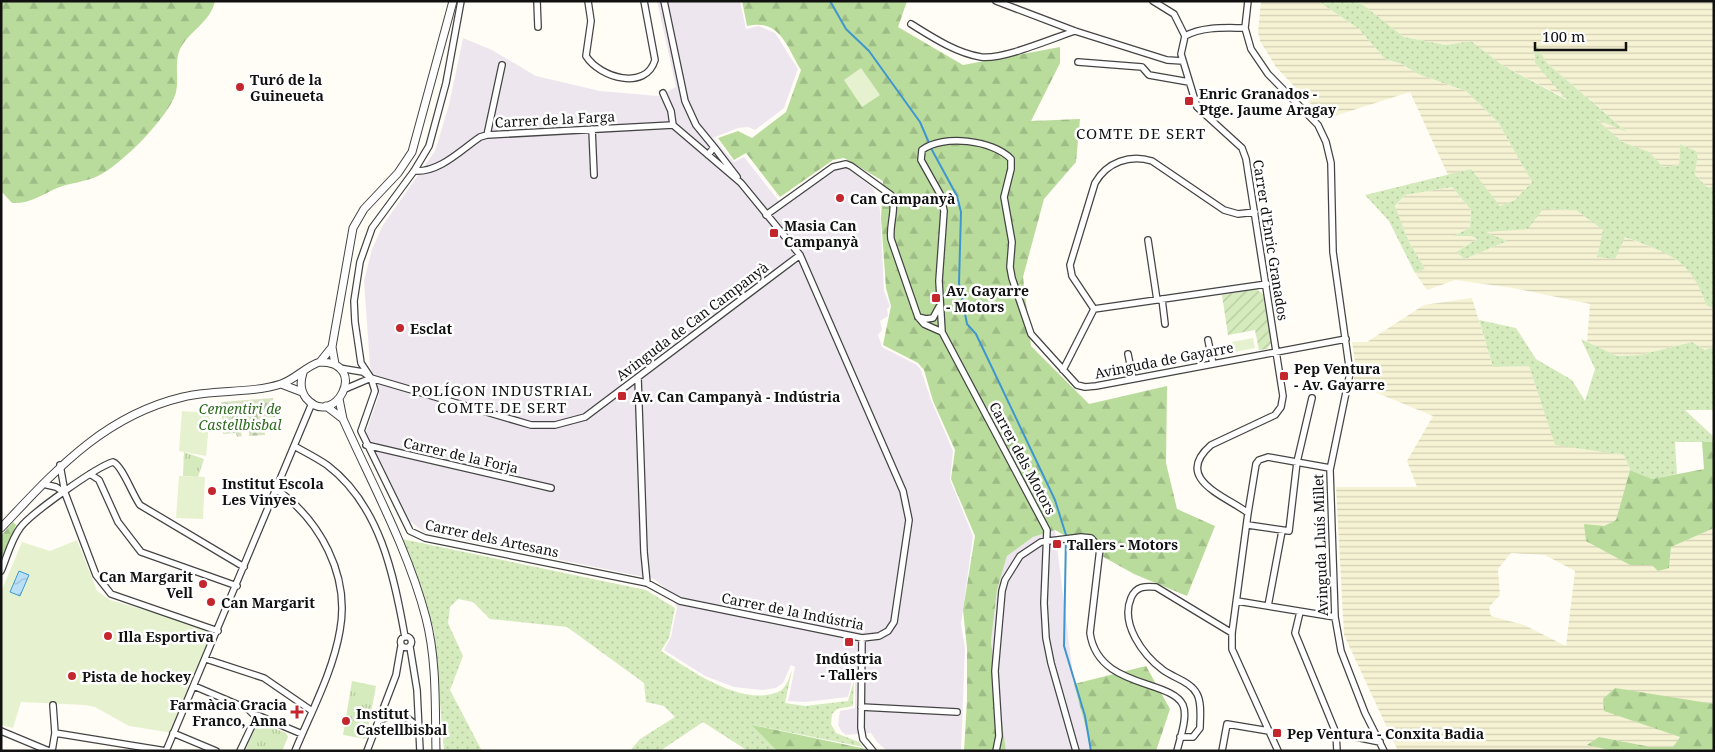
<svg xmlns="http://www.w3.org/2000/svg" width="1715" height="752" viewBox="0 0 1715 752" font-family="'Noto Serif',serif">
<style>
.industrial{fill:#eee6ef}
.farmland{fill:url(#farmland-rules);fill-rule:evenodd}
.grass{fill:url(#grass-dots)}
.forest{fill:url(#forest-firs)}
.cemetery{fill:url(#cemetery-stones)}
.park{fill:url(#park-tufts)}
.garden{fill:url(#garden-furrows)}
.pitch{fill:#e6f2cf}
.water{fill:url(#water-waves);stroke:#3f96cf}
.lines{fill:none;stroke-linecap:round;stroke-linejoin:round}
.stream{stroke:#3f96cf;stroke-width:2}
.minor-casing{stroke:#444;stroke-width:8}
.tertiary-casing{stroke:#444;stroke-width:9}
.minor{stroke:#fff;stroke-width:5.5}
.tertiary{stroke:#fff;stroke-width:7}
.poi-dot{fill:#c4262e;stroke:#fff;stroke-width:2}
.labels{text-anchor:middle;dominant-baseline:central;stroke-width:5;stroke-linejoin:round;paint-order:stroke}
.poi-label{font-size:14px;font-weight:bold;fill:#111;stroke:#fff;text-anchor:start}
.street-label{font-size:14px;fill:#111;stroke:#fff}
.park-label{font-size:14px;font-style:italic;fill:#2f6b1f;stroke:#fff}
.neighbourhood-label{font-size:15px;letter-spacing:1px;fill:#111;stroke:#fff}
</style>
<defs>
<pattern id="farmland-rules" width="6" height="5" patternUnits="userSpaceOnUse" patternTransform="scale(1.25)"><rect width="6" height="5" fill="#f6f3d4"/><path d="M0 2.5h6" fill="none" stroke="#d2cfb5"/></pattern>
<pattern id="grass-dots" width="8" height="8" patternUnits="userSpaceOnUse" patternTransform="scale(1.25)"><rect width="8" height="8" fill="#d5ebbd"/><path d="M2 2h.1M6 6h.1" fill="none" stroke="#b6c8a1" stroke-width="1.8" stroke-linecap="round"/></pattern>
<pattern id="forest-firs" width="22" height="20" patternUnits="userSpaceOnUse" patternTransform="scale(1.25)"><rect width="22" height="20" fill="#b9dc9c"/><path d="M5 1l3.5 6h-7zM16 11l3.5 6h-7z" fill="#9ebc85"/></pattern>
<pattern id="cemetery-stones" width="16" height="16" patternUnits="userSpaceOnUse" patternTransform="scale(1.25)"><rect width="16" height="16" fill="#d9e3c4"/><path d="M2 7V4a2 2 0 0 1 4 0v3zM10 15v-3a2 2 0 0 1 4 0v3z" fill="#b9c2a7"/></pattern>
<pattern id="park-tufts" width="24" height="20" patternUnits="userSpaceOnUse" patternTransform="scale(1.25)"><rect width="24" height="20" fill="#d5ebbd"/><path d="M3 7l-1-3M5 7V3M7 7l1-3M15 17l-1-3M17 17v-4M19 17l1-3" fill="none" stroke="#b6c8a1"/></pattern>
<pattern id="garden-furrows" width="10" height="10" patternUnits="userSpaceOnUse" patternTransform="scale(1.25)"><rect width="10" height="10" fill="#d5ebbd"/><path d="M-1 1l2-2M0 10L10 0M9 11l2-2" fill="none" stroke="#b6c8a1"/></pattern>
<pattern id="water-waves" width="16" height="10" patternUnits="userSpaceOnUse" patternTransform="scale(1.25)"><rect width="16" height="10" fill="#b9e0f7"/><path d="M0 5q4-4 8 0t8 0" fill="none" stroke="#9ebfd3"/></pattern>
</defs>
<rect width="100%" height="100%" fill="#fffdf5"/>
<!-- industrial -->
<path class="industrial" d="M657,1H740L746,29L759,26L775,33L798,69L784,108L755,130L748,127L738,128L713,138L734,162L744,157L782,205L837,169L846,167L873,188L880,210L884,291L890,306L887,309L888,316L880,321L882,330L878,335L882,347L917,365L921,370L931,400L953,451L950,480L973,536L961,624L965,648L961,751H887L877,742L871,733L846,735L842,732L838,725L840,711L855,708V669L848,697L805,702L788,701L795,667L791,665L783,683L776,688L762,690L734,687L705,676L664,650L671,637L677,607L664,587L654,579L424,532L410,521L366,432L379,395L370,366L364,281L372,249L383,225L435,151L449,105L463,38L492,50L536,76L600,91L658,96L676,87Z
M1055,530L1074,684L1092,751H1006L991,642L997,590L1007,556L1033,537Z"/>
<!-- farmland -->
<path class="farmland" d="M1261,1H1318L1359,29L1385,59L1402,64L1418,74L1466,91L1498,122L1532,182L1515,200L1499,207L1471,169L1448,175L1410,92L1325,119L1276,67L1260,41L1258,32Z
M1358,1H1714V186L1708,188L1695,175L1698,152L1680,144L1679,165L1663,167L1649,153L1622,142L1594,118L1625,130L1547,63L1534,43L1535,63L1569,100L1502,65L1471,41L1446,45L1404,37Z
M1452,187L1471,210L1470,228L1455,235L1472,236L1477,239L1457,251L1465,259L1507,241L1485,232L1543,209L1576,210L1604,230L1597,257L1625,237L1668,254L1692,272L1700,288L1706,305L1714,309V346L1705,350L1692,342L1640,355L1617,356L1587,342L1590,304L1513,288L1455,280L1427,290L1415,273L1425,269L1408,240L1395,207L1405,195Z
M1472,298L1493,367L1529,366L1555,444L1624,455L1630,470L1616,520L1604,526L1615,555L1630,565H1653L1669,568L1671,547L1714,528V704L1605,711L1680,737L1674,747H1651L1599,737L1588,745L1614,751H1398L1344,635L1336,487H1417L1407,461L1433,416L1353,383L1356,368L1352,342H1367L1424,305ZM1511,553L1545,555L1575,571L1566,646L1524,625L1491,616L1489,607L1500,595L1498,569Z"/>
<!-- grass -->
<path class="grass" d="M1318,1H1358L1404,37L1446,45L1471,41L1502,65L1567,100L1535,63L1534,42L1547,63L1627,132L1596,119L1622,142L1649,152L1663,167L1679,165L1680,144L1698,152L1695,175L1708,188L1714,186V309L1706,305C1692,259 1667,253 1625,237L1615,259L1597,257L1603,230L1576,210L1543,209L1528,229L1486,232L1507,241L1465,259L1456,252L1477,239L1472,236H1453L1470,228L1471,210L1452,187L1405,195L1395,206L1408,240L1425,269L1415,273L1389,221L1365,195L1471,169L1500,206L1515,200L1532,182L1498,122L1466,91L1418,74L1402,64L1385,59L1359,29Z
M1479,320L1516,328L1536,359L1572,380L1585,401L1595,369L1581,339L1617,356L1640,355L1692,342L1705,350L1714,346V410H1685L1714,437V442H1675L1677,474L1652,479L1630,470L1624,455L1555,445L1529,366L1493,367Z
M402,539L646,590L675,608L669,638L661,651C690,670 741,707 778,692C786,689 789,678 792,670L785,703L805,706L848,701L854,680L853,706L837,709L832,714L831,724L836,733L859,742L863,747L753,725L777,751H748L703,722L660,751H630L640,739L675,717L664,706L646,702L644,683L567,627L490,619L473,602L458,599L450,607L448,623L463,656L450,690L482,751H444L434,630Z"/>
<!-- forest -->
<path class="forest" d="M1,1H215C210,23 189,31 180,49C173,65 181,82 174,98C163,122 121,165 98,176C85,182 70,183 57,188C41,195 30,204 12,203L1,191Z
M742,1H907L898,27L963,65L1060,47V63L1031,121L1080,119L1076,162L1044,199L1023,277L1031,346L1089,404L1167,386L1166,463L1177,509L1215,526L1187,596L1134,574L1055,530L1033,537L1007,556L997,590L991,642L1006,751H964L967,700V648L963,610L975,536L951,479L955,450L933,401L924,370L918,363L883,345L891,306L886,288L881,218L883,181L844,158L833,160L780,197L746,153L734,160L718,138L738,131L752,138L786,112L801,70C787,47 780,18 747,26Z
M1702,442H1714V528L1671,547L1669,568L1658,571L1652,565H1630L1586,541L1584,524L1604,526L1616,520L1630,470L1652,479L1704,469Z
M13,522L16,525L1,559V536Z
M1146,666L1170,709L1156,751H1092L1074,684Z
M1615,688L1714,704V751H1614L1587,745L1599,737L1651,747H1673L1680,737L1604,711L1603,699Z
M752,725L866,749L867,751H777Z"/>
<!-- cemetery -->
<path class="cemetery" d="M273,398L275,417L264,418L265,435L249,436V432H241L242,436L237,437L236,433L223,434L221,402Z"/>
<!-- park -->
<path class="park" d="M184,452L204,459L198,477L183,476Z
M352,681L376,686L366,739L343,735Z
M258,722L286,733L288,737L282,751H245Z"/>
<!-- garden -->
<path class="garden" d="M1256,289L1263,294L1271,343L1267,349L1259,350L1255,330L1228,335L1222,295Z"/>
<!-- pitch -->
<path class="pitch" d="M861,68L880,95L862,107L844,80Z
M1253,338L1255,348L1234,352L1232,342Z
M182,411L210,413L206,456L179,451Z
M179,476L205,477L203,519L176,518Z
M77,540L97,591L110,600L218,631L173,733L129,726L95,707L85,705L21,702L13,728L1,725V592L22,542L50,551Z"/>
<!-- water -->
<path class="water" d="M19,571L29,575L20,596L10,592Z"/>
<g class="lines">
<!-- stream -->
<path class="stream" d="M830,1L846,29L869,51L920,122L932,150L957,196L961,212L959,283L967,324L976,334L1055,500L1066,535L1064,646L1085,716L1091,751"/>
<defs>
<path id="minor" d="M461,1L446,83L429,146L414,171L372,228L360,262L354,301L355,322L361,363L371,378L375,391L361,431L410,531L425,538L647,583L680,601L862,638L879,636L888,631L894,622L909,520L903,491L800,255L741,183L673,125
M537,1L538,27
M588,1L591,21L586,56C600,78 646,91 655,60L644,1
M664,1L685,101L696,125L714,147L708,155
M996,1L1075,31L1167,60L1183,61
M1153,1L1174,14L1185,36
M1248,1L1245,28L1251,49L1268,74L1318,125L1326,142L1331,163L1333,252L1350,373L1330,470L1335,617L1341,651L1365,713L1384,751
M911,24C932,37 956,53 981,57C1003,60 1053,38 1075,31
M1245,28C1226,28 1203,26 1185,36L1181,54L1197,107L1242,148L1246,159L1283,396L1281,407L1275,415L1211,445C1172,479 1226,496 1248,513L1232,633V649L1278,751
M1078,62L1142,67L1149,75L1189,82
M663,93L671,111L673,125
M592,129L594,175
M487,135L502,65
M714,147L737,177
M414,171C439,173 461,150 480,137L487,135L673,125
M766,215L833,167L846,164L851,166L891,195C897,209 889,224 891,239L918,317L924,324L942,332
M1148,240L1157,300
M1162,299L1165,324
M1094,309L1072,276L1070,265L1095,183C1107,162 1130,154 1152,161L1224,210L1238,214L1255,212
M1094,309L1267,284
M918,317L926,319L933,318L939,307
M1208,340L1213,364
M1128,354L1133,379
M339,368L363,372L371,378L531,425H555L585,417L800,255
M1063,370L1094,309
M638,378L644,552L647,583
M345,389L371,378
M366,445L551,488
M294,446C305,452 317,458 327,465C380,505 394,575 405,637
M60,465L65,493L96,575L111,594L218,631
M90,474L99,480L118,522L141,552L237,586
M43,484L56,487L65,493
M276,489C320,520 350,575 340,630C333,672 311,712 295,751
M1248,513L1256,464L1259,460L1268,457L1330,468
M1248,525L1289,531L1297,462L1312,398
M1,571C7,557 11,540 20,528C30,514 96,467 113,462C122,465 133,496 140,505L244,567
M1237,601L1335,617
M1268,606L1282,531
M1300,612L1295,633L1336,733L1337,751
M400.5 642a5.5 5.5 0 1 1 11 0a5.5 5.5 0 1 1-11 0Z
M862,638L861,728L863,739L873,751
M410,647L417,690L420,751
M206,659L264,678L312,711
M194,686L248,709L255,716
M861,707L957,712
M381,720C396,711 408,715 419,729
M1,731L49,751
M55,733L166,751
M173,733L216,751
M1336,733L1380,742
M1180,737H1193L1200,728C1200,718 1202,703 1197,694C1191,682 1174,678 1163,670C1143,655 1120,624 1131,598C1136,586 1145,586 1156,587L1232,633
M52,751L55,733L53,705
M166,751L312,403
M240,751L257,715L302,734
M367,751L396,675L401,646
M996,751L999,736L995,671L1002,591L1005,580L1020,556L1041,542L1081,537L1091,538L1100,548L1090,633C1098,689 1171,679 1183,705C1188,717 1180,738 1177,751
M1076,751L1051,663L1046,638L1044,603L1047,530L942,332L939,281L944,211L940,194L921,160L922,150C943,134 993,140 1011,159V169L1004,197L1012,242L1010,267L1012,278L1031,334L1077,385L1085,387L1096,386L1346,339
M1222,751L1227,724L1269,731"/>
<path id="tertiary" d="M320,362L332,347
M335,364L332,347L353,228L364,209L398,173L412,152L453,1
M281,384L302,392
M339,399L343,419C372,484 408,549 426,618C437,661 435,707 436,751
M326,406L343,419
M1,528C55,471 103,416 183,397C215,389 250,394 281,384C296,379 306,366 320,362C371,362 334,431 306,398C300,390 300,382 303,373"/>
</defs>
<!-- minor casing -->
<use href="#minor" class="minor-casing"/>
<!-- tertiary casing -->
<use href="#tertiary" class="tertiary-casing"/>
<!-- minor -->
<use href="#minor" class="minor"/>
<!-- tertiary -->
<use href="#tertiary" class="tertiary"/>
</g>
<!-- markers -->
<g class="poi-dot">
<circle cx="240" cy="87" r="5"/>
<rect x="1184" y="96" width="10" height="10" rx="2.5"/>
<circle cx="840" cy="198" r="5"/>
<rect x="769" y="228" width="10" height="10" rx="2.5"/>
<rect x="931" y="293" width="10" height="10" rx="2.5"/>
<circle cx="400" cy="328" r="5"/>
<rect x="1279" y="371" width="10" height="10" rx="2.5"/>
<rect x="617" y="391" width="10" height="10" rx="2.5"/>
<circle cx="212" cy="491" r="5"/>
<rect x="1052" y="539" width="10" height="10" rx="2.5"/>
<circle cx="203" cy="584" r="5"/>
<circle cx="211" cy="602" r="5"/>
<circle cx="108" cy="636" r="5"/>
<rect x="844" y="637" width="10" height="10" rx="2.5"/>
<circle cx="72" cy="676" r="5"/>
<path d="M294.5 704.5h5v5h5v5h-5v5h-5v-5h-5v-5h5z"/>
<circle cx="346" cy="721" r="5"/>
<rect x="1272" y="728" width="10" height="10" rx="2.5"/>
</g>
<g class="labels">
<!-- poi labels -->
<g class="poi-label">
<text x="250" y="79">Turó de la<tspan x="250" dy="16">Guineueta</tspan></text>
<text x="1199" y="93">Enric Granados -<tspan x="1199" dy="16">Ptge. Jaume Aragay</tspan></text>
<text x="850" y="198">Can Campanyà</text>
<text x="784" y="225">Masia Can<tspan x="784" dy="16">Campanyà</tspan></text>
<text x="946" y="290">Av. Gayarre<tspan x="946" dy="16">- Motors</tspan></text>
<text x="410" y="328">Esclat</text>
<text x="1294" y="368">Pep Ventura<tspan x="1294" dy="16">- Av. Gayarre</tspan></text>
<text x="632" y="396">Av. Can Campanyà - Indústria</text>
<text x="222" y="483">Institut Escola<tspan x="222" dy="16">Les Vinyes</tspan></text>
<text x="1067" y="544">Tallers - Motors</text>
<text x="193" y="576" text-anchor="end">Can Margarit<tspan x="193" dy="16">Vell</tspan></text>
<text x="221" y="602">Can Margarit</text>
<text x="118" y="636">Illa Esportiva</text>
<text x="849" y="658" text-anchor="middle">Indústria<tspan x="849" dy="16">- Tallers</tspan></text>
<text x="82" y="676">Pista de hockey</text>
<text x="287" y="704" text-anchor="end">Farmàcia Gracia<tspan x="287" dy="16">Franco, Anna</tspan></text>
<text x="356" y="713">Institut<tspan x="356" dy="16">Castellbisbal</tspan></text>
<text x="1287" y="733">Pep Ventura - Conxita Badia</text>
</g>
<!-- street labels -->
<g class="street-label">
<text transform="translate(555 119) rotate(-3)">Carrer de la Farga</text>
<text transform="translate(1271 240) rotate(81)">Carrer d'Enric Granados</text>
<text transform="translate(692 321) rotate(-37)">Avinguda de Can Campanyà</text>
<text transform="translate(1164 360) rotate(-11)">Avinguda de Gayarre</text>
<text transform="translate(461 455) rotate(13)">Carrer de la Forja</text>
<text transform="translate(1023 458) rotate(62)">Carrer dels Motors</text>
<text transform="translate(492 538) rotate(12)">Carrer dels Artesans</text>
<text transform="translate(1320 545) rotate(-92)">Avinguda Lluís Millet</text>
<text transform="translate(793 611) rotate(11)">Carrer de la Indústria</text>
</g>
<!-- park labels -->
<g class="park-label">
<text x="240" y="408">Cementiri de<tspan x="240" dy="16">Castellbisbal</tspan></text>
</g>
<!-- neighbourhood labels -->
<g class="neighbourhood-label">
<text x="1141" y="133">COMTE DE SERT</text>
<text x="502" y="390">POLÍGON INDUSTRIAL<tspan x="502" dy="17">COMTE DE SERT</tspan></text>
</g>
</g>
<!-- border -->
<rect width="1715" height="752" fill="none" stroke="#111111" stroke-width="5"/>
<!-- scale -->
<path d="M1535 42v8h91v-8" fill="none" stroke="#111111" stroke-width="2.5"/>
<text x="1542" y="42" font-size="15" fill="#111111" stroke="#ffffff" stroke-width="4" paint-order="stroke">100 m</text>
</svg>
